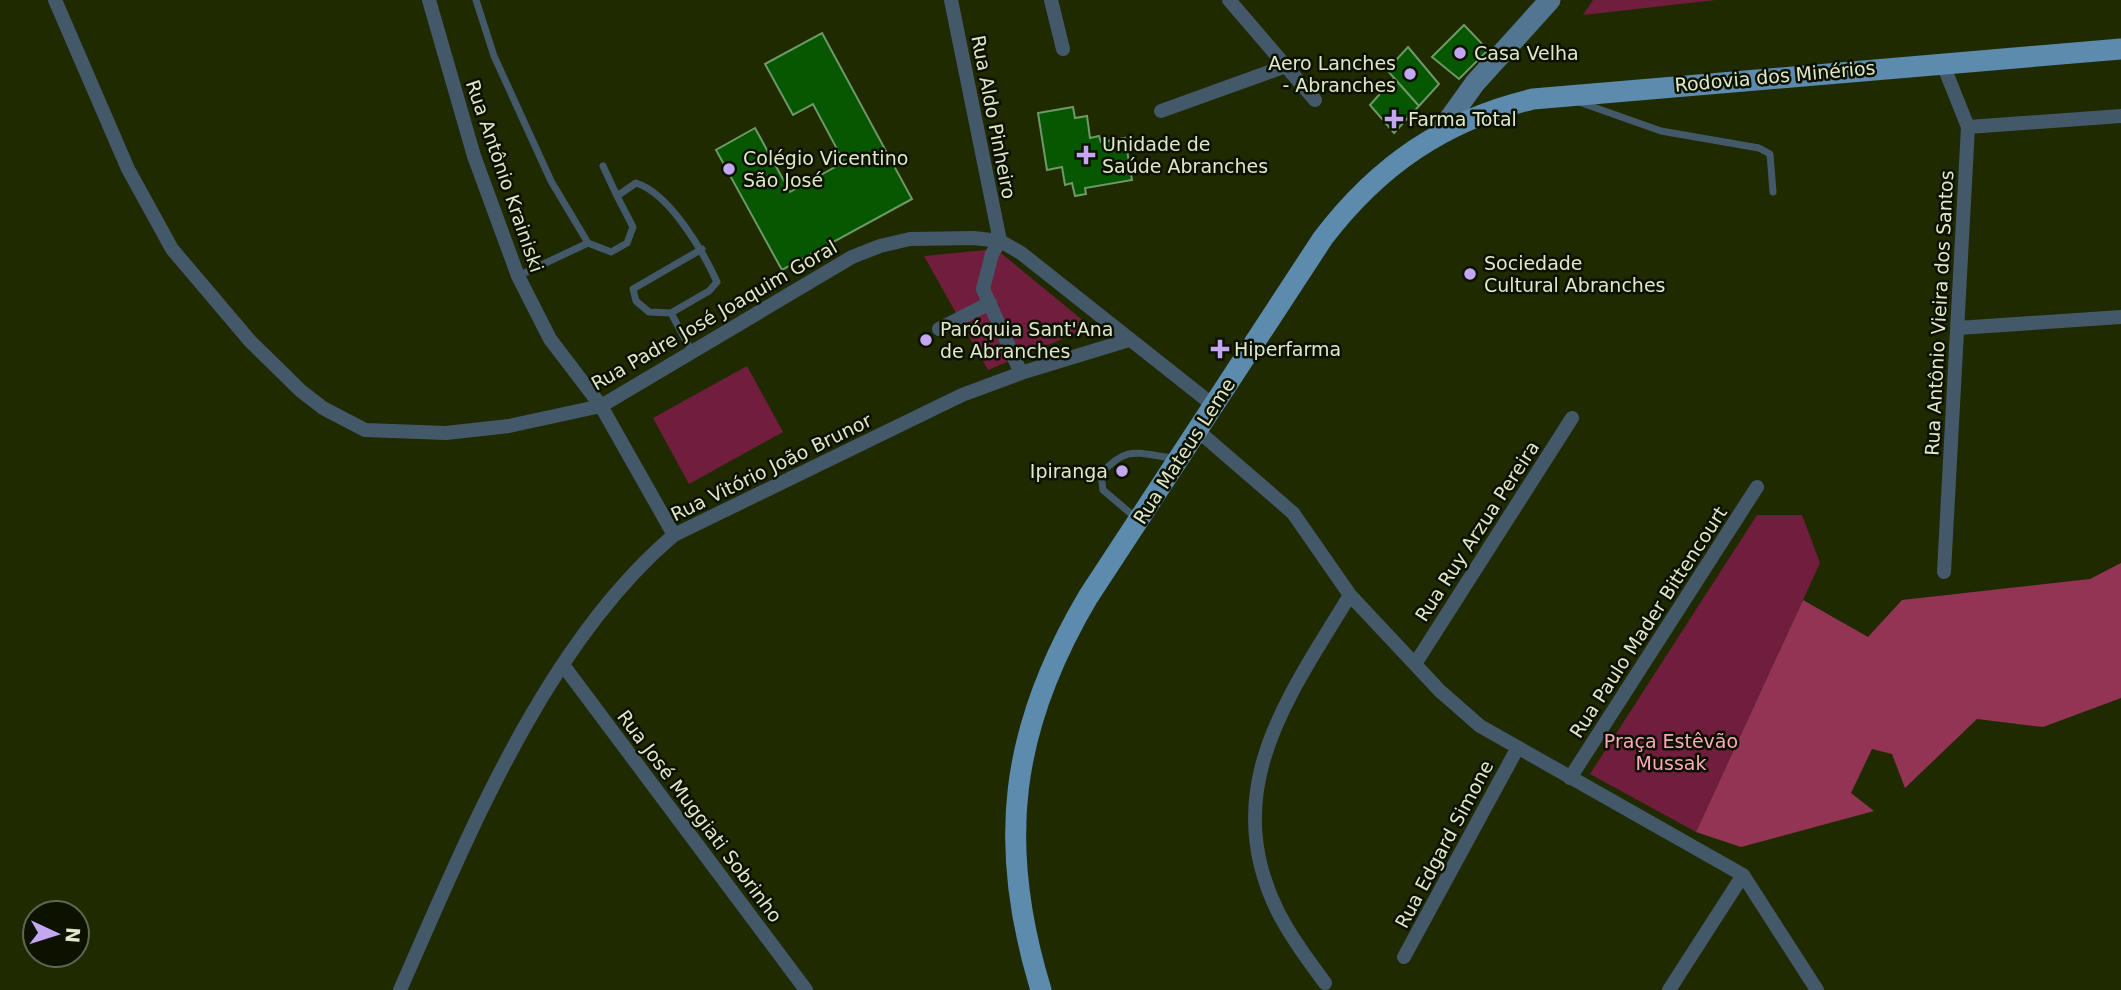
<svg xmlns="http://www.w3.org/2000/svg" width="2121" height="990" viewBox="0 0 2121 990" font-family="'DejaVu Sans',sans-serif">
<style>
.green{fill:#711d3d}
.forest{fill:#933455}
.building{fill:#075600;stroke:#6d9968;stroke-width:2}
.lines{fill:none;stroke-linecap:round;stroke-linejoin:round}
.lane{stroke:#43596a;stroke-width:7}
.street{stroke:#43596a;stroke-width:14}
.secondary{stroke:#527691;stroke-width:21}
.primary{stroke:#5d8bae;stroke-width:21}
.poi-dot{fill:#c4a7f1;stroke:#0c1100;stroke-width:2.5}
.labels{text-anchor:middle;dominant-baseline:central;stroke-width:5;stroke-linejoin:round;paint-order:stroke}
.poi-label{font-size:19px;fill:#dfe9c9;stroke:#0c1100;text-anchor:start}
.street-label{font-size:19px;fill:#dfe9c9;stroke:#0c1100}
.park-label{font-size:19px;fill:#f9a9be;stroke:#0c1100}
</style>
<rect width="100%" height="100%" fill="#202a00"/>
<!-- green -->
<path class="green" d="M1593,0H1716L1583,15Z
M996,249L1091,327L988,370L924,256Z
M747,366L783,432L689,484L653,418Z
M1757,515H1802L1820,563L1696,832L1590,774Z"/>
<!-- forest -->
<path class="forest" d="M2121,563V698L2043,727L1977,719L1905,788L1892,754L1872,749L1851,793L1874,811L1741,847L1696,832L1803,600L1868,637L1902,600L2090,579Z"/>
<!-- building -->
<path class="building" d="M1464,25L1488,50L1459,79L1432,57Z
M822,33L912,199L782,270L716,150L755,128L790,192L844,162L813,104L793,115L765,64Z
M1408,47L1439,84L1419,106L1387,70Z
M1394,78L1419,106L1394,133L1370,105Z
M1073,107L1075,118L1087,116L1090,138L1099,136L1101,142L1125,138L1132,180L1085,188L1086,194L1075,196L1072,183L1065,185L1062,167L1047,170L1038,113Z"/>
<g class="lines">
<!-- lane -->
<path class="lane" d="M476,0L494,56L551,181L588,243L611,252L627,243L633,227L617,196L636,183C669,193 703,251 717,282L709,291L671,313L692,352
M1579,102L1661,131L1759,148L1770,154L1773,192
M603,166L617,196
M518,276L588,243
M671,313L649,312L636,301L633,289L702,249
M1136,518L1103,490L1101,474C1128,444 1137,454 1174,458"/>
<!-- street -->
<path class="street" d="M55,0L128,169L172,249L250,341L301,391L323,408L365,430L446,433L509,426L601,406L852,257L880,246L910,239L974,238L1000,241L1021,253L1213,405
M429,0L474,156L518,276L550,339L601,406L674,535
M951,0L1000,241
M1051,0L1063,49
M1229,0L1315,100
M1942,62L1968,127L1944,572
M1161,111L1286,66
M1968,127L2121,116
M1000,241L992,254L983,289L1021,373
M1958,328L2121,317
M939,329L990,303
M1197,430L1293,513L1350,595L1440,691L1480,726L1743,875L1817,990
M1415,664L1572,418
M563,665L806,990
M1570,778L1757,487
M1404,957L1517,749
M1325,983C1308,960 1291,937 1278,912C1217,789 1289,696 1350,595
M400,990C467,838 545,644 674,535L962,395L1024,372L1129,340
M1669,990L1743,875"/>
<!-- secondary -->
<path class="secondary" d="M1437,136L1475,83L1550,0"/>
<!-- primary -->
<path class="primary" d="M1041,990C996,844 1010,729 1088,597L1323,238C1378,166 1444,120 1533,99L2121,49"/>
</g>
<!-- markers -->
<g class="poi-dot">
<circle cx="1460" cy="53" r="7"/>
<circle cx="1410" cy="74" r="7"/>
<path d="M1390.5 108.5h7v7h7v7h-7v7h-7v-7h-7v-7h7z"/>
<path d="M1082.5 144.5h7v7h7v7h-7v7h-7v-7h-7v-7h7z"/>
<circle cx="729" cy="169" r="7"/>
<circle cx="1470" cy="274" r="7"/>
<circle cx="926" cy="340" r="7"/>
<path d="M1216.5 338.5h7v7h7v7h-7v7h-7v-7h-7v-7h7z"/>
<circle cx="1122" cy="471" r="7"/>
</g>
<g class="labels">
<!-- poi labels -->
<g class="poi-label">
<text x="1474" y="53">Casa Velha</text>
<text x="1396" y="63" text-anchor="end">Aero Lanches<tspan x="1396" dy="22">- Abranches</tspan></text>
<text x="1408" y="119">Farma Total</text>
<text x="1102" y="144">Unidade de<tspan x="1102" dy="22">Saúde Abranches</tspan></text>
<text x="743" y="158">Colégio Vicentino<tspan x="743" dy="22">São José</tspan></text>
<text x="1484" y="263">Sociedade<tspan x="1484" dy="22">Cultural Abranches</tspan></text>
<text x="940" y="329">Paróquia Sant'Ana<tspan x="940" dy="22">de Abranches</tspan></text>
<text x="1234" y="349">Hiperfarma</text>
<text x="1108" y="471" text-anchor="end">Ipiranga</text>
</g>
<!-- street labels -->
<g class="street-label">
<text transform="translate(1775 76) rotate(-5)">Rodovia dos Minérios</text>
<text transform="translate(994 117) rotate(79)">Rua Aldo Pinheiro</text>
<text transform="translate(505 176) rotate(71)">Rua Antônio Krainiski</text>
<text transform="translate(1939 313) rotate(-87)">Rua Antônio Vieira dos Santos</text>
<text transform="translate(714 315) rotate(-30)">Rua Padre José Joaquim Goral</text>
<text transform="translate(1184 451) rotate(-57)">Rua Mateus Leme</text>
<text transform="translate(771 467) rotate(-26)">Rua Vitório João Brunor</text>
<text transform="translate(1477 531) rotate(-57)">Rua Ruy Arzua Pereira</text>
<text transform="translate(1648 622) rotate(-57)">Rua Paulo Mader Bittencourt</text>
<text transform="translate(700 816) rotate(53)">Rua José Muggiati Sobrinho</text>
<text transform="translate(1444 844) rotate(-62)">Rua Edgard Simone</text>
</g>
<!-- park labels -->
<g class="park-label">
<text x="1671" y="741">Praça Estêvão<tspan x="1671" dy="22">Mussak</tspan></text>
</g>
</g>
<!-- north arrow -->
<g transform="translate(56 934) rotate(94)"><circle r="33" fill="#0c1100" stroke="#606750" stroke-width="2"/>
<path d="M0-5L12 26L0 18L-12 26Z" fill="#c4a7f1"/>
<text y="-10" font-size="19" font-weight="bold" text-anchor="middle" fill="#dfe9c9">N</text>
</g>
</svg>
